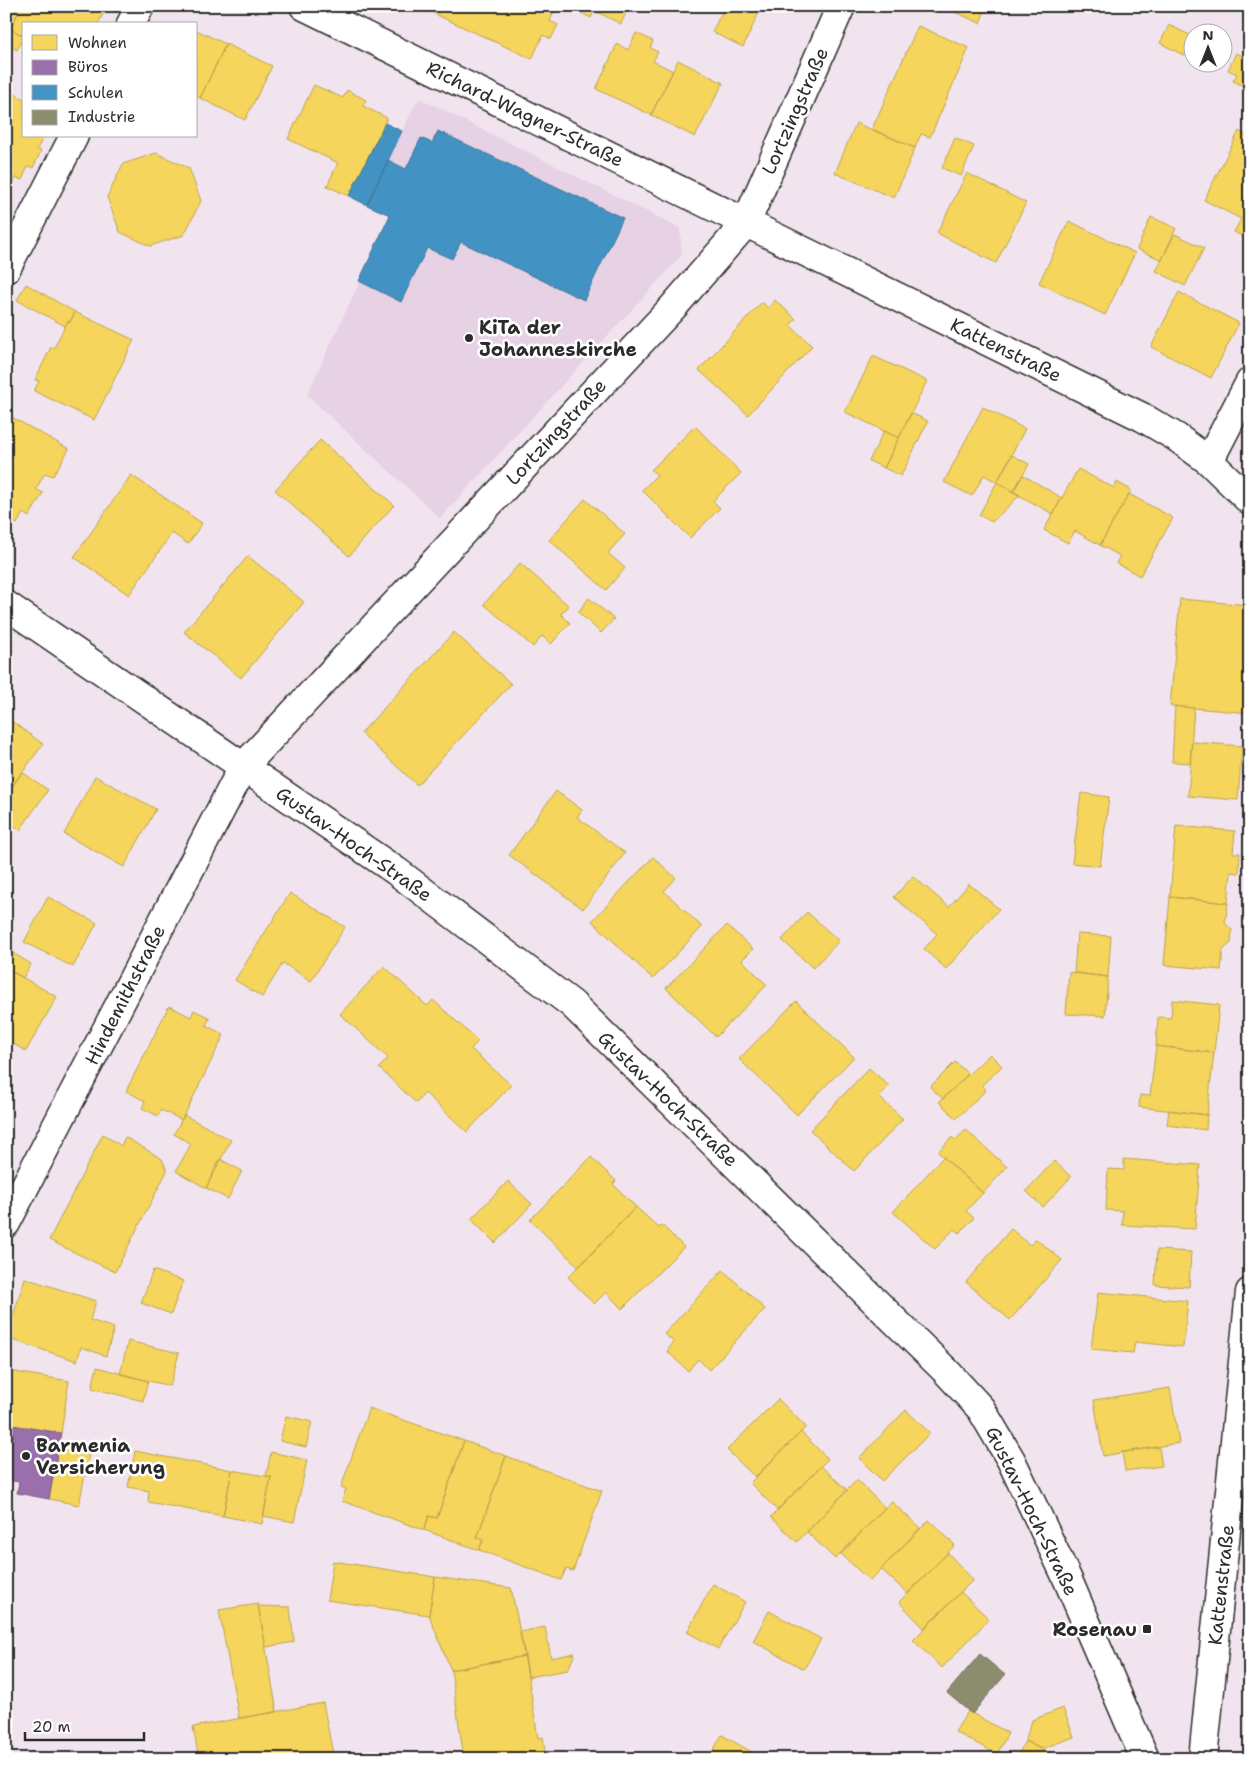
<svg xmlns="http://www.w3.org/2000/svg" width="1256" height="1765" viewBox="0 0 1256 1765" font-family="'Shantell Sans',sans-serif">
<style>
.built{fill:#e7d1e4}
.homes{fill:#f6d55c;stroke:#b9a24d}
.offices{fill:#9970ab;stroke:#785b85}
.schools{fill:#4393c3;stroke:#3c7495}
.industry{fill:#8c8c6e;stroke:#6f6f5a}
.lines{fill:none;stroke-linecap:round;stroke-linejoin:round}
.minor-casing{stroke:#2b2b2b;stroke-width:31}
.secondary-casing{stroke:#2b2b2b;stroke-width:31}
.minor{stroke:#fff;stroke-width:28}
.secondary{stroke:#fff;stroke-width:28}
.poi-dot{fill:#2b2b2b;stroke:#fff;stroke-width:2}
.labels{text-anchor:middle;dominant-baseline:central;stroke-width:5;stroke-linejoin:round;paint-order:stroke}
.street-label{font-size:19px;fill:#2b2b2b;stroke:#fff}
.poi-label{font-size:19px;font-weight:bold;fill:#2b2b2b;stroke:#fff;text-anchor:start}
</style>
<rect width="100%" height="100%" fill="#f1e4ef"/>
<filter id="ink" filterUnits="userSpaceOnUse"><feTurbulence type="fractalNoise" baseFrequency=".02" numOctaves="2"/><feDisplacementMap in="SourceGraphic" scale="10" xChannelSelector="R" yChannelSelector="G"/><feConvolveMatrix kernelMatrix="1 2 1 2 8 2 1 2 1" color-interpolation-filters="sRGB"/></filter>
<g filter="url(#ink)">
<!-- built -->
<path class="built" d="M419,98L680,228L682,255L440,518L307,395L390,216L367,205L402,131Z"/>
<!-- homes -->
<path class="homes" d="M6,6L19,11L10,29L24,36L17,50L6,44Z
M10,6H102L100,10L104,12L98,24H24V36L10,29L19,11Z
M425,6H556L550,21L558,25L551,39L543,35L532,59L424,9Z
M567,6H597L591,18Z
M597,6H629L621,24L595,11Z
M725,6H762L743,47L712,32Z
M941,6H987L980,23Z
M1169,25L1194,37L1185,56L1160,43Z
M918,26L969,48L930,137L921,134L915,148L872,129Z
M196,30L226,44L200,98L196,96Z
M636,33L653,41L650,48L658,52L653,61L673,71L651,115L596,89L617,44L628,50Z
M226,44L272,66L245,120L200,98Z
M1236,53L1250,59V89L1233,81L1237,74L1228,70Z
M678,60L723,83L695,137L651,115Z
M314,85L343,98L347,90L366,100L363,106L387,118L349,196L327,186L338,163L288,139Z
M9,91L24,99V136H44L37,149L41,151L33,168L28,166L22,180L16,178L6,198V95Z
M856,123L915,148L894,198L835,173Z
M1239,131L1250,137V240L1234,232L1241,219L1204,200Z
M955,138L974,146L961,176L942,168Z
M156,153L189,168L201,201L184,235L150,246L120,232L107,197L123,164Z
M967,173L1026,203L996,263L937,233Z
M1151,217L1176,228L1162,260L1137,249Z
M1069,221L1135,253L1105,315L1039,283Z
M1175,234L1204,248L1185,286L1156,271Z
M26,284L75,312L70,322L68,321L65,326L17,300Z
M1179,292L1239,323L1211,378L1151,347Z
M775,300L796,319L790,325L812,346L748,415L699,370L762,302L768,308Z
M75,312L134,340L94,420L34,391L39,381L35,380L51,347L54,348L65,326L68,321L70,322Z
M873,356L927,381L899,438L845,412Z
M983,407L1025,429L997,482L984,475L972,496L944,482Z
M911,413L928,421L901,476L884,468Z
M6,414L69,449L53,476L45,473L36,489L43,493L29,517L23,513L17,524L6,518Z
M695,426L741,473L713,501L720,508L690,538L642,490L657,475L651,470Z
M884,431L899,438L884,468L869,461Z
M320,440L394,505L349,556L275,490Z
M1012,455L1029,464L1013,492L997,482Z
M1078,469L1114,488L1117,482L1131,490L1100,545L1075,531L1068,543L1044,530Z
M131,475L202,523L188,544L172,533L129,595L74,557Z
M1023,475L1062,498L1053,514L1013,492Z
M997,482L1020,495L992,522L979,515Z
M1129,494L1173,518L1140,576L1116,563L1120,556L1100,545Z
M585,499L625,534L608,553L625,568L606,590L549,540Z
M248,556L304,602L241,678L184,632Z
M520,563L569,606L561,614L570,623L551,644L542,636L533,647L484,604Z
M589,598L614,619L601,633L578,612Z
M1180,599L1250,605V713L1170,706Z
M454,632L511,684L417,785L361,733Z
M1175,706L1194,708L1190,763L1172,762Z
M6,717L43,744L6,795Z
M1192,742L1242,746L1238,800L1188,796Z
M22,772L48,790L20,830L6,820V795Z
M95,776L156,809L124,867L64,834Z
M556,791L582,810L577,817L625,853L583,909L509,855Z
M1081,793L1109,797L1100,866L1072,863Z
M1176,826L1235,831L1233,853H1240L1239,873L1231,872L1228,903L1170,897Z
M653,857L676,878L664,891L702,927L653,979L592,921Z
M913,876L949,907L969,884L999,909L946,969L924,949L937,934L894,897Z
M290,893L345,927L311,981L283,963L262,997L235,980Z
M48,897L97,923L73,967L24,942Z
M1170,897L1228,903L1225,923L1232,930L1231,943L1223,950L1221,970L1164,965Z
M807,912L839,941L813,968L782,940Z
M727,925L753,949L742,960L767,985L716,1037L666,988Z
M1077,934L1111,936L1108,977L1074,973Z
M6,949L31,964L23,978L6,968Z
M384,966L427,1006L433,1000L478,1041L471,1049L511,1085L467,1132L425,1093L416,1103L379,1068L388,1058L340,1014Z
M6,968L57,997L26,1051L6,1040Z
M1069,972L1108,977L1105,1016L1066,1014Z
M1172,1000L1219,1005L1214,1053L1156,1046L1158,1017L1171,1018Z
M796,1001L854,1057L797,1115L739,1059Z
M169,1006L191,1017L194,1010L210,1018L206,1025L224,1035L182,1120L161,1110L158,1116L142,1108L145,1101L126,1091Z
M1156,1046L1214,1053L1207,1115L1139,1107L1140,1095L1150,1096Z
M990,1054L1002,1066L982,1085L986,1090L956,1119L939,1102Z
M955,1062L968,1074L943,1099L930,1087Z
M869,1068L889,1086L879,1097L903,1119L854,1171L810,1130Z
M6,1089L13,1093L6,1103Z
M1169,1110L1207,1115L1206,1130L1167,1125Z
M184,1115L231,1140L206,1188L176,1171L191,1144L174,1134Z
M966,1130L1007,1167L983,1193L938,1152L952,1137L955,1140Z
M103,1134L121,1146L125,1137L162,1159L167,1171L115,1272L49,1240Z
M591,1157L616,1181L613,1184L636,1207L579,1267L530,1220Z
M943,1157L983,1193L966,1211L974,1218L959,1233L954,1229L935,1249L893,1212Z
M220,1159L242,1171L228,1199L206,1188Z
M1124,1159L1200,1165L1195,1229L1122,1225L1123,1211L1106,1210L1108,1169L1124,1170Z
M1054,1161L1071,1177L1043,1207L1026,1191Z
M508,1181L532,1204L495,1243L471,1219Z
M636,1207L659,1228L662,1225L684,1247L622,1309L606,1292L594,1304L568,1277Z
M1011,1229L1030,1245L1036,1239L1062,1260L1010,1320L966,1282Z
M1157,1250L1191,1252L1189,1287L1155,1285Z
M153,1270L183,1281L171,1314L141,1303Z
M723,1270L765,1309L709,1370L698,1359L688,1371L667,1351L674,1342L664,1334Z
M25,1278L96,1301L90,1320L114,1328L106,1356L81,1347L77,1361L6,1338Z
M1098,1292L1188,1301L1183,1347L1135,1342L1133,1353L1091,1349Z
M128,1341L179,1353L170,1386L120,1374Z
M97,1367L148,1381L143,1401L92,1388Z
M9,1371L69,1381L61,1433L6,1424V1387Z
M1170,1388L1179,1443L1103,1456L1094,1400Z
M778,1399L806,1427L755,1477L727,1450Z
M369,1408L464,1441L437,1518L429,1516L424,1530L342,1501L346,1489L341,1487Z
M906,1410L930,1433L882,1481L859,1458Z
M286,1416L312,1422L306,1447L280,1441Z
M801,1432L828,1459L777,1510L750,1483Z
M464,1441L506,1456L477,1538L483,1540L479,1550L424,1530L429,1516L437,1518Z
M1159,1447L1162,1466L1125,1471L1122,1452Z
M58,1449L89,1454L79,1505L49,1499Z
M135,1451L232,1470L223,1516L148,1502L149,1491L128,1487Z
M271,1452L307,1460L294,1522L263,1516L271,1477L266,1476Z
M506,1456L602,1491L573,1571L566,1569L561,1580L479,1550L483,1540L477,1538Z
M821,1466L847,1490L797,1542L771,1517Z
M232,1470L271,1477L262,1524L223,1516Z
M857,1480L885,1508L835,1559L807,1532Z
M891,1501L920,1528L870,1581L841,1554Z
M929,1520L955,1545L908,1594L881,1569Z
M948,1553L973,1580L924,1628L899,1602Z
M333,1561L435,1577L429,1615L327,1600Z
M435,1577L511,1588L525,1656L451,1670L429,1615Z
M713,1584L745,1602L718,1649L687,1632Z
M961,1592L989,1619L942,1668L913,1640Z
M258,1604L277,1712L239,1718L219,1610Z
M258,1606L290,1607L294,1642L266,1647Z
M769,1611L821,1639L804,1669L753,1641Z
M545,1627L551,1658L575,1653L568,1670L528,1677L520,1632Z
M525,1656L538,1738L543,1737L546,1759H464L451,1670Z
M323,1703L334,1759H199L193,1727Z
M1063,1708L1074,1737L1041,1749L1025,1741L1032,1720Z
M968,1711L1008,1733L997,1754L955,1732Z
M722,1735L764,1759H708Z
M1025,1741L1041,1749L1058,1759H1016Z"/>
<!-- offices -->
<path class="offices" d="M6,1424L61,1433L49,1499L17,1493L19,1482L6,1480Z"/>
<!-- schools -->
<path class="schools" d="M385,123L402,131L367,205L349,196Z
M438,131L623,218L584,300L461,242L452,259L427,248L401,302L359,281L390,215L367,205L388,160L406,169L421,138L432,143Z"/>
<!-- industry -->
<path class="industry" d="M980,1654L1005,1675L972,1714L947,1693Z"/>
<g class="lines">
<defs>
<path id="minor" d="M304,6L1142,417L1176,437L1209,461L1250,501
M131,24L140,6
M6,269L74,136
M1209,461L1250,382
M6,1223L243,767L674,306L746,223L841,6
M1203,1759L1250,1292"/>
<path id="secondary" d="M6,605L396,871L572,1004L946,1371L981,1409L1011,1460L1067,1578L1145,1759"/>
</defs>
<!-- minor casing -->
<use href="#minor" class="minor-casing"/>
<!-- secondary casing -->
<use href="#secondary" class="secondary-casing"/>
<!-- minor -->
<use href="#minor" class="minor"/>
<!-- secondary -->
<use href="#secondary" class="secondary"/>
</g>
</g>
<!-- markers -->
<g class="poi-dot">
<circle cx="469" cy="338" r="5"/>
<circle cx="26" cy="1456" r="5"/>
<rect x="1142" y="1624" width="10" height="10" rx="2.5"/>
</g>
<g class="labels">
<!-- street labels -->
<g class="street-label">
<text transform="translate(795 111) rotate(-66)">Lortzingstraße</text>
<text transform="translate(525 114) rotate(26)">Richard-Wagner-Straße</text>
<text transform="translate(1006 350) rotate(26)">Kattenstraße</text>
<text transform="translate(556 432) rotate(-47)">Lortzingstraße</text>
<text transform="translate(354 844) rotate(35)">Gustav-Hoch-Straße</text>
<text transform="translate(125 995) rotate(-63)">Hindemithstraße</text>
<text transform="translate(668 1099) rotate(44)">Gustav-Hoch-Straße</text>
<text transform="translate(1032 1511) rotate(64)">Gustav-Hoch-Straße</text>
<text transform="translate(1221 1585) rotate(-84)">Kattenstraße</text>
</g>
<!-- poi labels -->
<g class="poi-label">
<text x="479" y="327">KiTa der<tspan x="479" dy="22">Johanneskirche</tspan></text>
<text x="36" y="1445">Barmenia<tspan x="36" dy="22">Versicherung</tspan></text>
<text x="1137" y="1629" text-anchor="end">Rosenau</text>
</g>
</g>
<!-- margin -->
<rect width="1256" height="1765" fill="none" stroke="#fff" stroke-width="25"/>
<rect x="12" y="12" width="1231" height="1740" fill="none" stroke="#2b2b2b" stroke-width="2" filter="url(#ink)"/>
<!-- legend -->
<rect x="22" y="22" width="175" height="115" fill="#ffffff" stroke="#aaaaaa"/>
<rect x="32" y="35" width="25" height="15" fill="#f6d55c" stroke="#aaaaaa"/>
<text x="68" y="48" font-size="15" fill="#2b2b2b">Wohnen</text>
<rect x="32" y="60" width="25" height="15" fill="#9970ab" stroke="#aaaaaa"/>
<text x="68" y="72" font-size="15" fill="#2b2b2b">Büros</text>
<rect x="32" y="85" width="25" height="15" fill="#4393c3" stroke="#aaaaaa"/>
<text x="68" y="98" font-size="15" fill="#2b2b2b">Schulen</text>
<rect x="32" y="110" width="25" height="15" fill="#8c8c6e" stroke="#aaaaaa"/>
<text x="68" y="122" font-size="15" fill="#2b2b2b">Industrie</text>
<!-- north arrow -->
<g transform="translate(1208 48)"><circle r="24" fill="#ffffff" stroke="#aaaaaa"/>
<path d="M0-4L9 19L0 12L-9 19Z" fill="#2b2b2b"/>
<text y="-8" font-size="14" font-weight="bold" text-anchor="middle" fill="#2b2b2b">N</text>
</g>
<!-- scale -->
<path d="M25 1732v8h119v-8" fill="none" stroke="#2b2b2b" stroke-width="2.5"/>
<text x="32" y="1732" font-size="15" fill="#2b2b2b" stroke="#ffffff" stroke-width="4" paint-order="stroke">20 m</text>
</svg>
